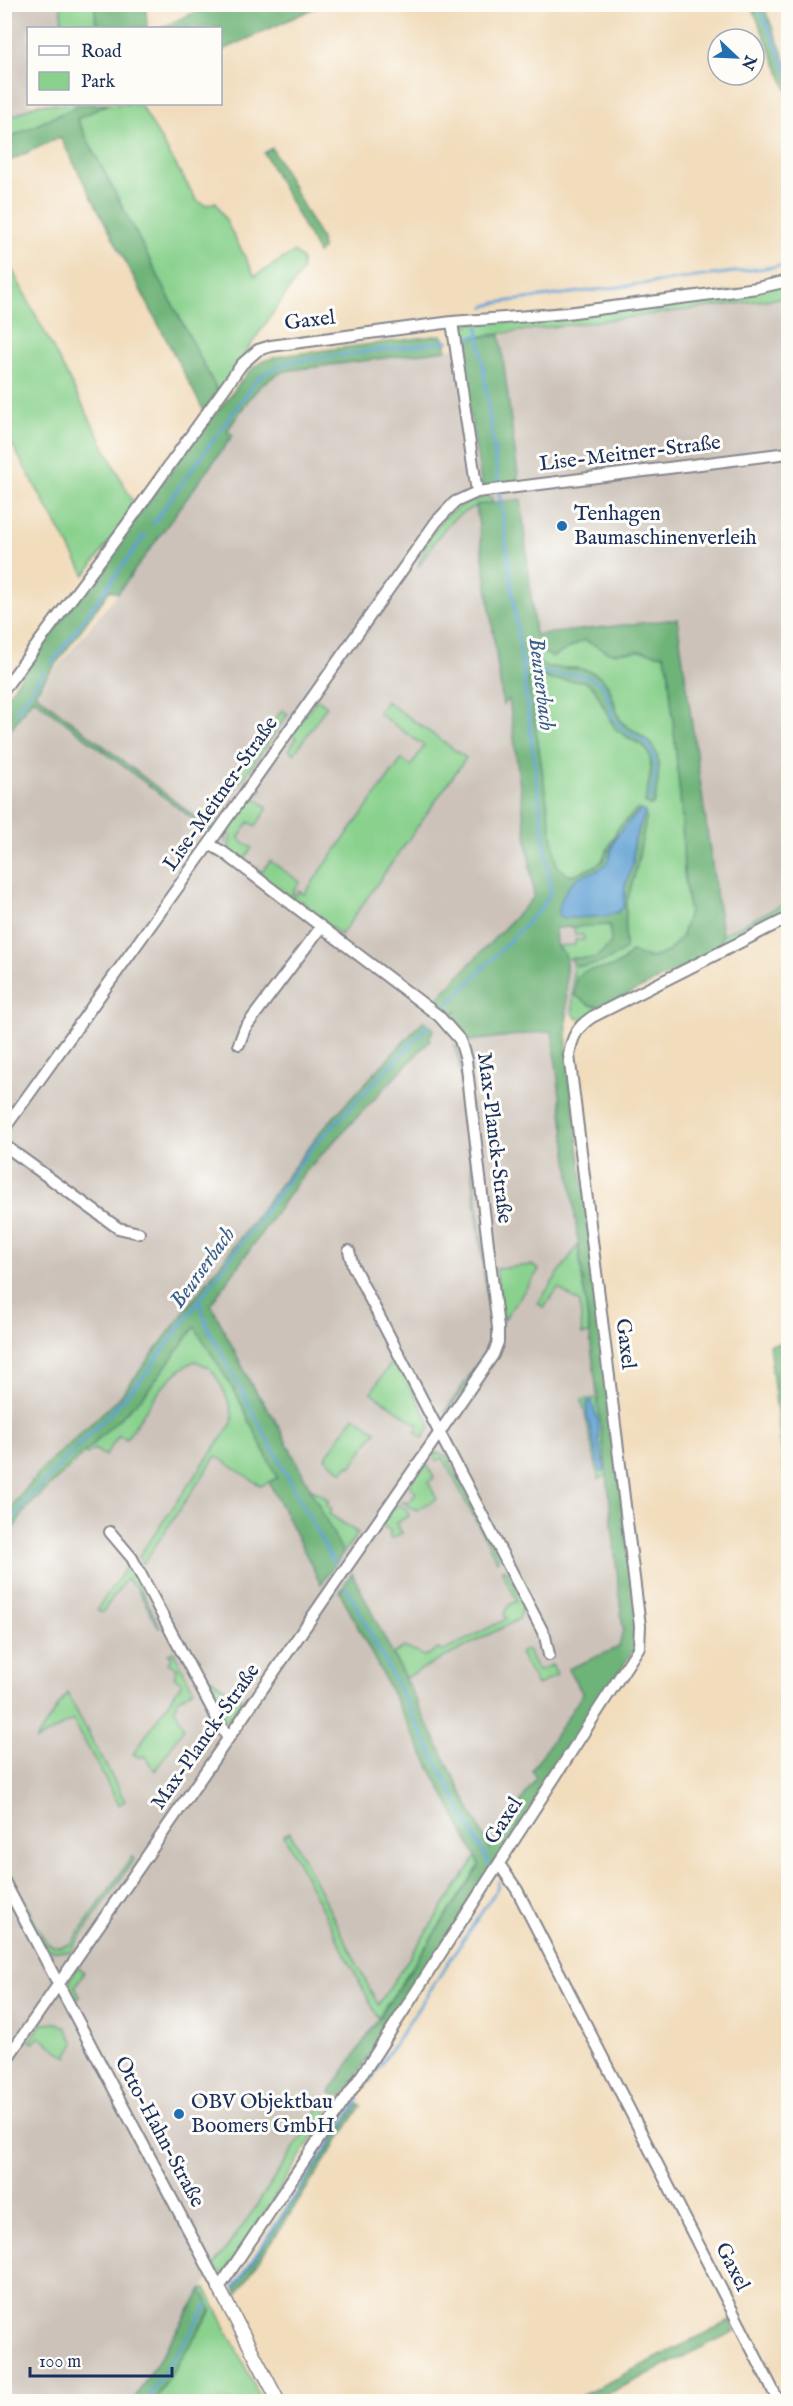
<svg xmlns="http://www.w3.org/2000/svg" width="793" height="2406" viewBox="0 0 793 2406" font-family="'IM FELL English',serif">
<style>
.industrial{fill:#ccc2b9}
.green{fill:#89d18d;stroke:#528076;stroke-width:1.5}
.forest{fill:#6eb378;stroke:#44716b;stroke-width:1.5}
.water{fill:#61a1d4;stroke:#3e6899;stroke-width:1.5}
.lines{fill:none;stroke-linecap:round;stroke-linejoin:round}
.stream{stroke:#61a1d4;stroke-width:3}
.minor-casing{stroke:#86868c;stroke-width:14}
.tertiary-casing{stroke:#86868c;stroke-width:15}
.minor{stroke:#fff;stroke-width:10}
.tertiary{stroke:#fff;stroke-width:12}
.poi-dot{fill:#1f6fb2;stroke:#fdfcf7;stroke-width:2}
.labels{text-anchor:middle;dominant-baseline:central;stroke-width:6;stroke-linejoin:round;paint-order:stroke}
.street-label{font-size:21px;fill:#1b2f5e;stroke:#fdfcf7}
.poi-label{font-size:21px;fill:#1b2f5e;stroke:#fdfcf7;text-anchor:start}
.water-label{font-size:22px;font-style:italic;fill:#375d8d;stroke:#fdfcf7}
</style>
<rect width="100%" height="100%" fill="#fdfcf7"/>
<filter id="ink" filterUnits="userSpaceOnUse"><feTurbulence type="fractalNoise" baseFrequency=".0167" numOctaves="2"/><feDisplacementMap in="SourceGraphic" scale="12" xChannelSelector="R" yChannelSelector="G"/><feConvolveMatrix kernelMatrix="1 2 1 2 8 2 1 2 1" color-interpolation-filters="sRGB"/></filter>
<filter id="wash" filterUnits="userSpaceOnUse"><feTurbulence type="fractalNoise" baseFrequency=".008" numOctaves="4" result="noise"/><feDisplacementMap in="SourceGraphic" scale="24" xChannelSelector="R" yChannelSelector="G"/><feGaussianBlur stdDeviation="1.35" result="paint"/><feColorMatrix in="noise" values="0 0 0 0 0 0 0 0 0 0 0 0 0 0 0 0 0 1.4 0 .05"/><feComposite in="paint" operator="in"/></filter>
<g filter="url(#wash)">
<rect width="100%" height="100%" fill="#f1dcbb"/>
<!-- industrial -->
<path class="industrial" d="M5,5H61L62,28H28V104H38L5,120Z
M788,297V902L722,935L717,948L579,1006L552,1031L607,1475L623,1630L619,1647L532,1770L536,1778L255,2208L214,2265L205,2285L133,2401L5,2402V737L33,697L118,593L232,435L227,431L257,390L269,377L285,371L451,349L500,335Z"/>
<!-- green -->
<path class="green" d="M61,5H95L96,28H62Z
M38,104H82L5,140V120Z
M108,104H140L197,201L206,205L216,202L255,276L294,252L302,259V271L218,392L77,119Z
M4,254L135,506L85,575L5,432Z
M788,285V297L458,339L461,329L466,324Z
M491,497L492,503C450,508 440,535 418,567C429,528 450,502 491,497Z
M584,640L611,653L641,651L664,655L668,667L682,818L684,872L689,912L682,936L668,952L651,958L631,952C612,979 594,961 576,979L590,1005L603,1007L582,1020L576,1018L573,1013V965C592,968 610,961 625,949L626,905L636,870L646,819L645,812L638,809L618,828L601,862L594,867L570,876L556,866L528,677L539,676L553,680L584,681L595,689L611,722L628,738L645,747L650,756L651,770L645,803L651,806V744C642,736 624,728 619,717C612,700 614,685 596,674C571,660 554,678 527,656L536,650Z
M316,700H319L327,706L294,754L289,750L296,739L293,732Z
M386,701L466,758L341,935L308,910L309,907L302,902L301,905L256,871L257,868L262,872L270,861L300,882L292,894L295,896L299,891L304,894L402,759L411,766L424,746L378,713Z
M282,710L288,714L220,812L212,830L201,820Z
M260,786L262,788L255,798L268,808L256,826L249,822L239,837L240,840L252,848L243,861L228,848L230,843V830L240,817L237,815L226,832V844L224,837L226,829L255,787Z
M788,902V916L720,949L722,935Z
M610,925L611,944L595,958L566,959L565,955L556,946L575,945V940H584L583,935H575L574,926Z
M454,1045L457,1046L460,1058L493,1338L487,1355L450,1408L445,1412L486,1351L491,1330L458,1057Z
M578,1245L589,1334L582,1335L580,1303L558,1288L544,1308L538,1303Z
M532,1265L539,1270L503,1321L496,1269Z
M195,1326L237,1395L277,1478L261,1486L216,1456L143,1564L139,1556L232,1423C236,1412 217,1374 208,1367C204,1365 199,1363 195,1361C167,1372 143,1415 126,1439L119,1435L105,1456L94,1449L86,1455L84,1451L145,1394Z
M393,1360L397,1362L428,1420L430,1427L423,1438L415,1432L419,1426L371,1392Z
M597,1398L607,1475L599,1479L582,1400Z
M354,1416L376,1431L351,1467L348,1465L343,1472L325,1458Z
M433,1452L446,1455L499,1556L497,1561L443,1458L436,1461Z
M427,1464L434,1478L428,1482L437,1499L416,1510L401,1502L403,1500L409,1503L416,1493L409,1485L423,1465Z
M309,1487L329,1500L326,1504L332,1509L329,1514L358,1533L343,1553Z
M399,1505L406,1509L409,1516L396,1523L402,1533L391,1539L389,1536L391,1532L384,1526L381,1529L380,1527L395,1506Z
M128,1565L160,1627L159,1628L137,1588L126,1579L102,1613L97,1609Z
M501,1569L507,1570L524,1603L519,1619L405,1678L393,1654L404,1647L425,1656L439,1649L442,1652L506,1619L504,1614C507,1607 510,1603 517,1601Z
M527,1649L538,1671L552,1665L557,1675L537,1686L520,1653Z
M173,1651L193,1689L177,1701L175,1709L184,1728L155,1771L146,1756L140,1758L133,1754L182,1683L174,1677L177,1669L168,1663L172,1657L168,1654Z
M210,1678L243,1700L227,1722L222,1716L206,1685Z
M67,1693L125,1801L119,1805L73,1720L35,1741Z
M290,1832L378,2005L476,1857L480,1865L378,2018L284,1835Z
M132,1857L134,1859L70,1952L46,1950L8,1878L9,1875L46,1942C54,1949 64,1947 72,1943Z
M78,1966L84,1972L75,1987L80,1997L75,2000L114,2075L113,2076L69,1992L70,1980Z
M57,2023L66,2027L75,2043L67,2057L39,2037L34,2043L30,2041L42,2024Z
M324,2101L328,2110L321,2124L227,2271L223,2274L218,2272L214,2266L255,2208Z
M206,2288L262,2401L154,2402L212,2311L202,2290Z"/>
<!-- forest -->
<path class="forest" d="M95,5H146L147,28H96Z
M211,5V4L321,5L221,51L220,28H160Z
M751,5H763L788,66V92Z
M82,104H108L77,119L218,392L204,411L60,137L5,163L4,140Z
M272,148L321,239L322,249L318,253L264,153Z
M441,335L446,341V350L285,371C256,382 245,406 227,431L233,435L118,593L110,590L35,693L212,830L209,831L33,698L5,737V699L136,517L249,371L263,361L280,356Z
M500,335L519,483L482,487L458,339Z
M521,499L535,635L677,619L722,935L720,949L603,1007L590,1005L575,995L576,978C594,960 612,979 631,952L651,958L668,952L682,936L689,912L684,872L682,818L668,667L664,655L641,651L611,653L584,640L553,657L537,650L528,655C547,677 573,661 596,674C614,685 611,701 619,718C621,723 628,728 633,730C655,744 661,753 658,779C657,788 657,799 652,806L645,803L651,770L650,756L645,747L616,730L595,689L584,681L553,680L539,676L528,678L557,866L570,876L594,867L602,862L618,828L638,809L641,810L615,838L610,852V859L602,868L572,883L563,898L559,916L566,918L606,916L618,912L624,906L625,887L633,863L634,841L645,812L646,819L636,870L626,905L625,949C610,961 592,968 573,965L572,958H595L611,944L610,925L555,928L556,946L565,955L566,959L567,1052L638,1637L633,1651L343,2096L333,2095L330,2092L480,1865L340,1592L352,1573L490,1849L536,1778L532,1770L583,1694L568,1669L619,1647L623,1630L607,1475L552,1031L469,1041L465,1040L450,1020L458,1010L450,1014L439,1004V996L534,897L509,699L503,705L476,505Z
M424,1020L434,1030L429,1037L431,1039L304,1173L211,1304L252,1386L274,1418L343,1553L321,1584L269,1482L277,1478L237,1395L195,1327L145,1394L27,1508L5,1540V1517L15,1502L45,1466L120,1397L321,1131Z
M788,1342V1469L785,1480L769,1345Z
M358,2104L361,2106L238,2293L235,2289Z
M202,2290L212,2310L154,2401H133Z
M730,2321L735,2331L594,2401H571Z"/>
<!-- water -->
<path class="water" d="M641,810L645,812L634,841L633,863L625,887L624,906L618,912L606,916L565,918L559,916C558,902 568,882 581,876C590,872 599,873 606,864C612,857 611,846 616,838C622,827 633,819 641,810Z
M592,1401L598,1421L599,1441L605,1470L603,1472L600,1471L587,1414V1402Z"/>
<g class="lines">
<!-- stream -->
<path class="stream" d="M758,4L788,74
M485,307L495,303L788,265
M463,339L479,335
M153,524L254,383L265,373L288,362L448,341
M521,661C531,666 539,673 550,674C566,676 580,672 595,680C612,689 607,706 614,719C619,728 627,732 636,736C662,749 656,777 650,800
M52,663L145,535
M16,712L44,672
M4,728L7,725
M447,1006L542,907L551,891L478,327
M199,1301L207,1326L334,1563
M4,1529C46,1472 102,1427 147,1372L309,1151L428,1026
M347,1588L489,1864
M370,2081L497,1889L499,1881
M234,2288L359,2099
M145,2402L208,2305"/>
</g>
</g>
<g filter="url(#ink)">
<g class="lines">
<defs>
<path id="minor" d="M452,322L477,492
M4,689L128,523L242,364L258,350L271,346L452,322L567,313L757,288L788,281
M239,1044L245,1028L321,927
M4,1129L209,844L436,522L455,502L477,492L788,453
M4,1145L118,1228L139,1233
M349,1251L353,1266L545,1636L549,1655
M110,1532L132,1558L228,1739
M499,1864L517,1890L779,2402
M4,1881L219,2288L373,2058L639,1647L640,1626L569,1055C572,1037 577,1027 592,1017L788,918
M4,2063L493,1355L498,1342V1328L466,1060L460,1040L439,1016L223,852L209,844"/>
<path id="tertiary" d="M219,2288L279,2402"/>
</defs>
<!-- minor casing -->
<use href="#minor" class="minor-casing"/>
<!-- tertiary casing -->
<use href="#tertiary" class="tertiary-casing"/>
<!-- minor -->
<use href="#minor" class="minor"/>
<!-- tertiary -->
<use href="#tertiary" class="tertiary"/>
</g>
</g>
<!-- markers -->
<g class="poi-dot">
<circle cx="562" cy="526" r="6"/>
<circle cx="179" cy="2114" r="6"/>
</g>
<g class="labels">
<!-- street labels -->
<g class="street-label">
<text transform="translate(310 321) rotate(-7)">Gaxel</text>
<text transform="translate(630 454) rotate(-7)">Lise-Meitner-Straße</text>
<text transform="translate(221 794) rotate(-55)">Lise-Meitner-Straße</text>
<text transform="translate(494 1138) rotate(83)">Max-Planck-Straße</text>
<text transform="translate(625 1344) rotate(83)">Gaxel</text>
<text transform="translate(206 1737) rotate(-55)">Max-Planck-Straße</text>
<text transform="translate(504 1821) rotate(-57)">Gaxel</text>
<text transform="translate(159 2132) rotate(62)">Otto-Hahn-Straße</text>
<text transform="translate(732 2267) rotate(63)">Gaxel</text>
</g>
<!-- poi labels -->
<g class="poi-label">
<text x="574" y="514">Tenhagen<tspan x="574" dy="24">Baumaschinenverleih</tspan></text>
<text x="191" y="2102">OBV Objektbau<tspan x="191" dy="24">Boomers GmbH</tspan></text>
</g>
<!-- water labels -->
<g class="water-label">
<text transform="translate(541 684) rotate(83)">Beurserbach</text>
<text transform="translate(203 1268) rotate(-54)">Beurserbach</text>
</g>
</g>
<!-- margin -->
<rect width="793" height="2406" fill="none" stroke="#fdfcf7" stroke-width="24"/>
<!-- legend -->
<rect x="27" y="27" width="195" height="78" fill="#fdfcf7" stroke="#a3aaba" stroke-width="1.5"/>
<rect x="39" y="46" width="30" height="9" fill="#ffffff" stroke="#a3aaba" stroke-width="1.5"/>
<text x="81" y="57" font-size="18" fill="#1b2f5e">Road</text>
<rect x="39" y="72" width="30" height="18" fill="#89d18d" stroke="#a3aaba" stroke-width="1.5"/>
<text x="81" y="87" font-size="18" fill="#1b2f5e">Park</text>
<!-- north arrow -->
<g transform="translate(736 57) rotate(113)"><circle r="28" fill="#fdfcf7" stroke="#a3aaba" stroke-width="1.5"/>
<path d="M0-4.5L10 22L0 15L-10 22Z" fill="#1f6fb2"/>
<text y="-9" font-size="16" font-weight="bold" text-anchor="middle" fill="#1b2f5e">N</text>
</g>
<!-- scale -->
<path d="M30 2367v9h142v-9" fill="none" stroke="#1b2f5e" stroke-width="3"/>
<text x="39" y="2367" font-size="18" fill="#1b2f5e" stroke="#fdfcf7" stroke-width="4.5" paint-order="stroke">100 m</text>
</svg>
